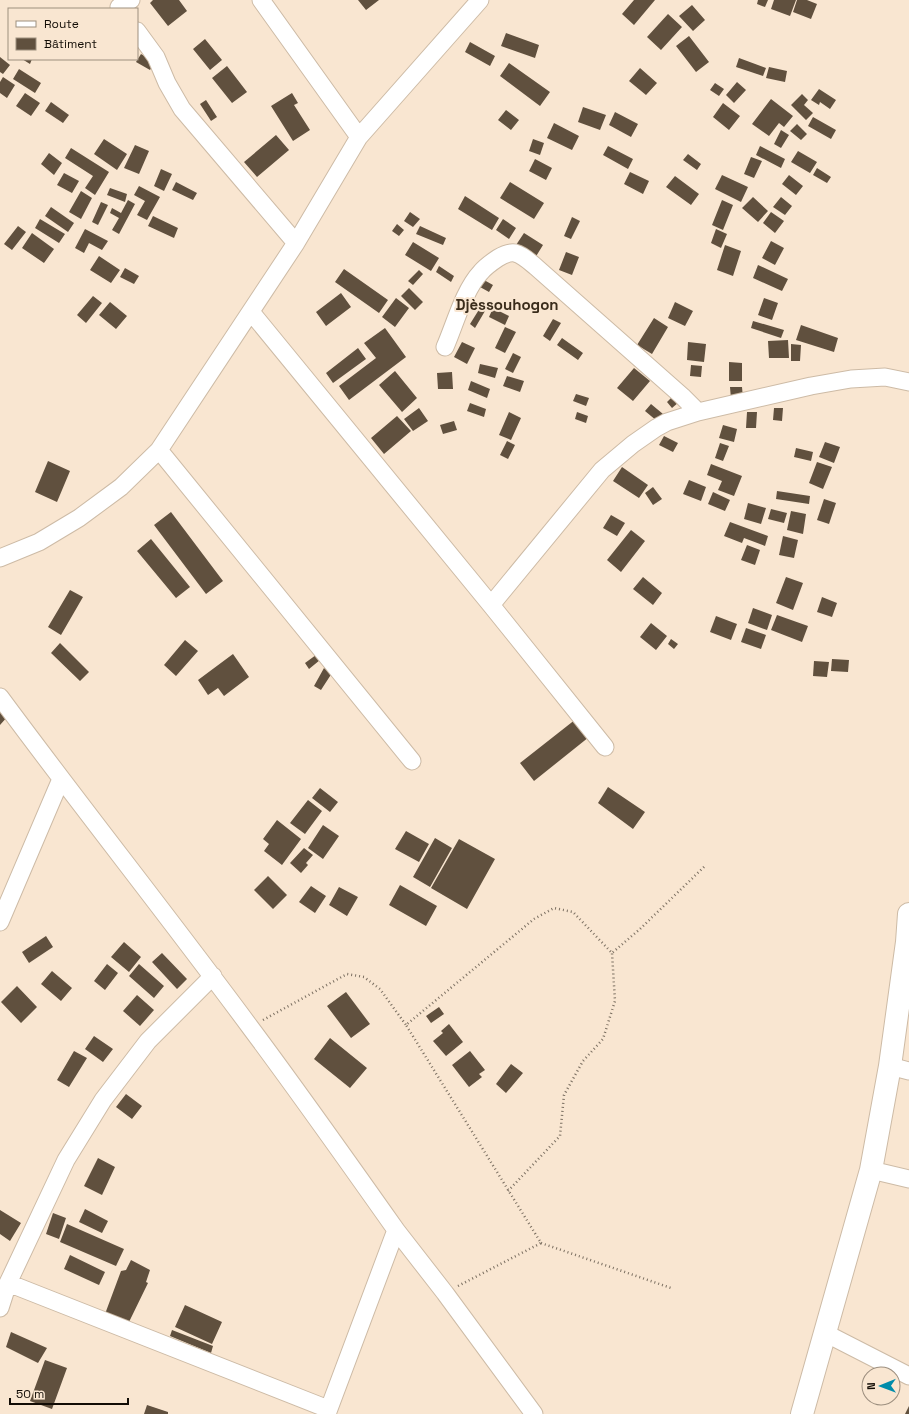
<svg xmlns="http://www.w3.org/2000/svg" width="909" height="1414" viewBox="0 0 909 1414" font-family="'Space Grotesk',sans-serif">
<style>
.building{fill:#60503e}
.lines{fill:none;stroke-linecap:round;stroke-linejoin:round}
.minor-casing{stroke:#cdbba6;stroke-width:19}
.tertiary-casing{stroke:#cdbba6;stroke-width:24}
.path{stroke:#7c7062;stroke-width:2.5;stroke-dasharray:1 3;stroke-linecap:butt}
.minor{stroke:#fff;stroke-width:17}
.tertiary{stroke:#fff;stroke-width:22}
.labels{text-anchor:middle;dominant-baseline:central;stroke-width:4;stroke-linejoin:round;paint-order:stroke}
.neighbourhood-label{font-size:15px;font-weight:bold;fill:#3a2c1b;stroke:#f9e6d1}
</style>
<rect width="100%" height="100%" fill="#f9e6d1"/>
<!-- building -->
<path class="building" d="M153,0H179L187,11L168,26L150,3Z
M358,0H379L366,10Z
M634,0H655L634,25L622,14Z
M758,0H768L765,7L757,4Z
M774,0H796L790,16L771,9Z
M797,0H807L817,4L811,19L793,12Z
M692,5L705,20L693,31L679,16Z
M668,14L682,27L661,50L647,37Z
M506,33L539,45L535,58L501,46Z
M689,36L709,62L696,72L676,46Z
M205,39L222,60L210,70L193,49Z
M470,42L495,56L490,66L465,52Z
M141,54L155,62L150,70L136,62Z
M0,57L10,65L3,74L0,72Z
M739,58L766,68L763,76L736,67Z
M22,59H32L30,64Z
M509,63L550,92L540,106L500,76Z
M227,66L247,92L232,103L212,78Z
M769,67L787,71L785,82L766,78Z
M640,68L657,83L646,95L629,81Z
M19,69L41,83L35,93L13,79Z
M3,77L15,85L7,98L0,93V82Z
M737,82L746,90L734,103L726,95Z
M715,83L724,89L719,96L710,90Z
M819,89L836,100L830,109L820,102L819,105L811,100Z
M25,93L40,103L31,116L16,106Z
M292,93L298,103L294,105L310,130L293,141L271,106Z
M802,94L808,100L804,105L813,113L806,120L791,105Z
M771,99L793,116L784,127L779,123L769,136L752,124Z
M206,100L217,117L211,121L200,104Z
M51,102L69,115L63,123L45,111Z
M723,103L740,116L729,130L713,117Z
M583,107L606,115L600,130L578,122Z
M506,110L519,120L511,130L498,120Z
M615,112L638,124L631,137L609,125Z
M813,117L836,130L831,139L808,126Z
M554,123L579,136L572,150L547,138Z
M797,124L807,134L801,140L790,131Z
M781,130L789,135L781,148L774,144Z
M276,135L289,150L257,177L244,162Z
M104,139L127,154L117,170L94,154Z
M533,139L544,143L540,155L529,151Z
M135,145L149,151L139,174L124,168Z
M608,146L633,159L628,169L603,155Z
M760,146L785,159L781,168L756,155Z
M71,148L109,172L95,195L85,188L93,176L65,158Z
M798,151L817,162L810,173L791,162Z
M49,153L62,163L54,175L41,164Z
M688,154L701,164L697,170L683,160Z
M751,157L762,161L754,178L744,174Z
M535,159L552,168L546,180L529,171Z
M817,168L831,177L827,183L813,175Z
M161,169L172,174L164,191L154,186Z
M630,172L649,181L643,194L624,184Z
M64,173L79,181L72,193L57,185Z
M722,175L748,187L741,202L715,189Z
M789,175L803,186L796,195L782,184Z
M675,176L699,194L691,205L666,187Z
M176,182L197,193L193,200L172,190Z
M510,182L544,203L534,219L500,198Z
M139,186L160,197L147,220L137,215L145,201L134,195Z
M110,188L127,194L125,202L107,195Z
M81,191L92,198L81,219L69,212Z
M465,196L499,218L492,230L458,209Z
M753,197L768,211L758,222L742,208Z
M781,197L792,206L785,215L773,207Z
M128,200L135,204L119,234L112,230L119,218L110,213L112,208L121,213Z
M722,200L733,205L723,230L712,225Z
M101,202L108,205L98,225L92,222Z
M51,207L74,223L68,232L45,216Z
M410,212L420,219L413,227L404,221Z
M771,212L784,221L775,233L763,223Z
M153,216L178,228L174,238L148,226Z
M572,217L580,221L571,239L564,236Z
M40,219L65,234L59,243L35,228Z
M503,219L516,228L509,239L496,230Z
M397,224L404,230L399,236L392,231Z
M18,226L26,232L12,250L4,244Z
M420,226L446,238L443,245L416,234Z
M85,229L108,241L102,250L89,243L84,253L75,248Z
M716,229L727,234L721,248L711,243Z
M32,233L54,249L44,263L22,248Z
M524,233L543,245L535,258L516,245Z
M771,241L784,248L775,265L762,258Z
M413,242L439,258L431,271L405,255Z
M725,245L741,251L733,276L717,270Z
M566,252L579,257L572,275L559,270Z
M99,256L120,270L111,283L90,270Z
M758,265L788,279L782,291L753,278Z
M439,266L454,276L451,282L436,272Z
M125,268L139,276L134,284L120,277Z
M344,269L388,300L379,313L335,282Z
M419,270L423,274L413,285L408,281Z
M484,280L493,285L489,292L480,287Z
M409,288L423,302L415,310L401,296Z
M341,293L351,307L326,326L316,312Z
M93,296L102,303L86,323L77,315Z
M396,298L409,308L395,327L382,317Z
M764,298L778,303L772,320L758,315Z
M110,302L127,316L116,329L99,315Z
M675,302L693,311L685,326L668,318Z
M480,308L485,311L475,328L470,324Z
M493,308L509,316L505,325L489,317Z
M654,318L668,327L652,354L637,345Z
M553,319L561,323L550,341L543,336Z
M753,321L784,330L781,338L751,328Z
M801,325L838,338L834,352L796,340Z
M505,327L516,332L505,353L495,348Z
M385,328L406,357L349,400L339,386L376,358L364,343Z
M562,338L583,353L578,360L557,345Z
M788,340L789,358H769L768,341Z
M462,342L475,348L467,364L454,357Z
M688,342L706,344L704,362L687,360Z
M791,344L801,345L800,361H791Z
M358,348L366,359L333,383L326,373Z
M513,353L521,357L513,373L505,369Z
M729,362L742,363V381H729Z
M480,364L498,368L495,378L478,373Z
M691,365L702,366L701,377L690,376Z
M634,368L650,381L633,401L617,388Z
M395,371L417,398L402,412L379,385Z
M452,372L453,389H438L437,373Z
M507,376L524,381L520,392L503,386Z
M471,381L490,389L487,398L468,390Z
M730,387H742L743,398L731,399Z
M576,394L589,398L586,406L573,401Z
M673,396L679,402L672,408L667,402Z
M470,403L486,409L484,417L467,411Z
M651,404L663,414L657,421L645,411Z
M419,408L428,421L413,431L404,419Z
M774,408H783L782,421L773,420Z
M509,412L521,418L511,440L499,435Z
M577,412L588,416L586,423L575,419Z
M747,412H757L756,428H746Z
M397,416L411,431L384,454L371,438Z
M454,421L457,430L443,434L440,425Z
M723,425L737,429L734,442L719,438Z
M664,436L678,443L673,452L659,445Z
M507,441L515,445L508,459L500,455Z
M825,442L840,447L834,463L819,457Z
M720,443L729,446L723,461L715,458Z
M796,448L813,452L811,461L794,457Z
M48,461L70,471L57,502L35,492Z
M817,462L832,467L823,489L809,483Z
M711,464L742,476L734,496L718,490L722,481L707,475Z
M622,467L648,485L639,498L613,481Z
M689,480L706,487L701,501L683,494Z
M653,487L662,499L653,505L645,493Z
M777,491L810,496L809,504L776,499Z
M713,492L730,500L725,511L708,504Z
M824,499L836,503L829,524L817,520Z
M748,503L766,508L761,524L744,519Z
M771,509L787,513L784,523L768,519Z
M791,511L806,514L803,534L787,530Z
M171,512L223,581L206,594L154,525Z
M611,515L625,523L617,536L603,528Z
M730,522L768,536L765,546L744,538L742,543L724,536Z
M631,530L645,541L621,572L607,560Z
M783,536L798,540L794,558L779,555Z
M151,539L190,587L176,598L137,551Z
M747,545L760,550L755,565L741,560Z
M643,577L662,593L653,605L633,589Z
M786,577L803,583L793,610L776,603Z
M70,590L83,597L61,635L48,627Z
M822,597L837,603L832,617L817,612Z
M753,608L772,615L767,630L748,623Z
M777,615L808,626L802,642L771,630Z
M716,616L737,624L731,640L710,632Z
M651,623L667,636L656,650L640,637Z
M746,628L766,635L761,649L741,642Z
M671,639L678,644L674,649L668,644Z
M185,640L198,651L176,676L164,665Z
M60,643L89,672L80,681L51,653Z
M233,654L249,677L224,696L218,688L208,695L198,680Z
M316,655L320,660L309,669L305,663Z
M832,659L849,660L848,672L831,671Z
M814,661L829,662L827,677L813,676Z
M324,668L332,673L321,690L314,686Z
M0,708L8,716L0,725Z
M576,719L589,737L534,781L520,763Z
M608,787L645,812L633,829L598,803Z
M320,788L338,802L330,812L312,798Z
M308,800L322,811L305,834L290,823Z
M277,820L301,839L282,865L264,851L269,844L263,839Z
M323,825L339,836L323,859L308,848Z
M406,831L429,844L419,862L395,849Z
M435,838L452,848L430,887L413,877Z
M459,839L495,859L467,909L431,888Z
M304,848L313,855L306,863L308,865L301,873L290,863Z
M268,876L287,895L273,909L254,890Z
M400,885L437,906L426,926L389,905Z
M311,886L326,896L315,913L299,902Z
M339,887L358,897L347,916L329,905Z
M46,936L53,947L29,963L22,952Z
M124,942L141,957L129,972L111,957Z
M162,953L187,979L177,989L152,962Z
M107,964L118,973L105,990L94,981Z
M139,964L164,986L154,998L129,976Z
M52,971L72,988L61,1001L41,984Z
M17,986L37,1007L21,1023L1,1002Z
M346,992L370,1024L351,1038L327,1006Z
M137,995L154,1010L140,1026L123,1011Z
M439,1007L444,1014L431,1023L426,1016Z
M449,1024L463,1042L446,1056L433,1041L443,1033L441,1031Z
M94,1036L113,1049L103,1062L85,1049Z
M330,1038L367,1068L350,1088L314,1059Z
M74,1051L87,1058L69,1087L57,1080Z
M470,1051L485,1070L479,1074L482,1077L469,1087L452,1065Z
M511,1064L523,1073L506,1093L496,1084Z
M126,1094L142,1106L132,1119L116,1107Z
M98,1158L115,1167L102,1195L84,1186Z
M85,1209L108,1221L102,1233L79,1222Z
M0,1210L21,1223L10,1241L0,1234Z
M53,1213L66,1218L59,1239L46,1234Z
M67,1224L124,1249L116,1266L60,1242Z
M70,1255L105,1272L99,1285L64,1269Z
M131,1260L150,1270L146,1282L148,1283L129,1322L105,1314L121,1271L126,1270Z
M185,1305L222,1322L212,1344L175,1327Z
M172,1330L213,1346L211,1353L170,1336Z
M11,1332L47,1348L38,1363L6,1347Z
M45,1360L67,1368L52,1409L30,1401Z
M147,1405L168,1412V1414H144Z
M909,1406V1414H905Z"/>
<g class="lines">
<defs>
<path id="minor" d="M261,0L359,137
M119,7L131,0
M137,31L156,57L167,83L182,109L296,243
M251,312L491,605L605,747
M445,347C455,324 464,290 481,272C486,266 492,262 498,258C503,255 509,252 515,253C523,255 530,262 536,267L682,396L698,412
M159,450L412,761
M0,558L39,542L79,518L121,487L159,450L296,243L359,137L480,0
M491,605L602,470L633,444L656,428L667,422L698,412L811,386L851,379L885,377L909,382
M0,697C82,808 168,916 250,1027C300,1094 348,1162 396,1230L327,1414
M0,922L61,779
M890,1066L909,1071
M871,1170L909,1179
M396,1230L445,1293L534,1414
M8,1283L66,1160L103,1100L148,1041L213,976
M0,1308L8,1283L328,1409
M825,1333L909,1376"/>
<path id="tertiary" d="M802,1414L871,1170L890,1066L907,942L909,914"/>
</defs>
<!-- minor casing -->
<use href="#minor" class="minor-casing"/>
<!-- tertiary casing -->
<use href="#tertiary" class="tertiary-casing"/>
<!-- path -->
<path class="path" d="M263,1020L347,974L364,977L380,989L406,1025
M508,1191L560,1136L564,1095L583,1061L603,1039L615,1001L612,953
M541,1243L671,1288
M458,1286L541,1243L406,1025L534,919L554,908L573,912L612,953L640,929L706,865"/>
<!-- minor -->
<use href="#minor" class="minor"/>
<!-- tertiary -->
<use href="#tertiary" class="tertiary"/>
</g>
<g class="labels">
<!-- neighbourhood labels -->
<g class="neighbourhood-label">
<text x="507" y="304">Djèssouhogon</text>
</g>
</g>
<!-- legend -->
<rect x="8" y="8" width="130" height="52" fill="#f9e6d1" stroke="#9d8f7f"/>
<rect x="16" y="21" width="20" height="6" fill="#ffffff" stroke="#9d8f7f"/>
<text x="44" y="28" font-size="12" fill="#120c05">Route</text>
<rect x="16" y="38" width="20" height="12" fill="#60503e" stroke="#9d8f7f"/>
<text x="44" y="48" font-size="12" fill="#120c05">Bâtiment</text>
<!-- north arrow -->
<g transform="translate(881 1386) rotate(269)"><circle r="19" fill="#f9e6d1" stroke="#9d8f7f"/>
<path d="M0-3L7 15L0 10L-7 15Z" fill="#008caa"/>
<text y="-6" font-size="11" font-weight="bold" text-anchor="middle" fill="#120c05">N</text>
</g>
<!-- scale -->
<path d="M10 1398v6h118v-6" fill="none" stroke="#120c05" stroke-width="2"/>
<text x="16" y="1398" font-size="12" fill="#120c05" stroke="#f9e6d1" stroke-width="3" paint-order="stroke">50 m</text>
</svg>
